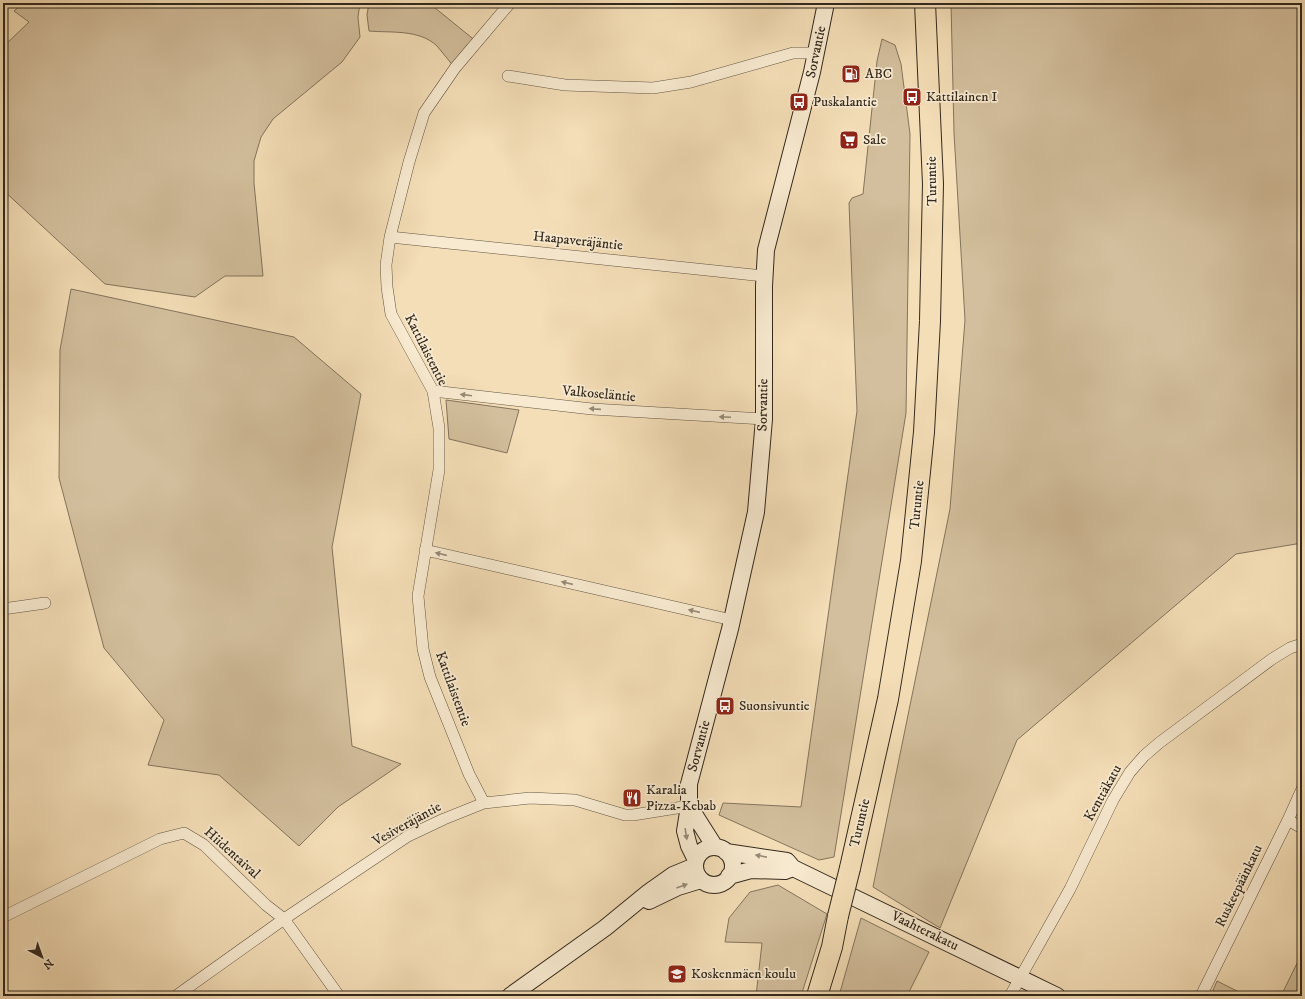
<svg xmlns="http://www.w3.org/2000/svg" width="1305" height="999" viewBox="0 0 1305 999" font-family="'IM FELL DW Pica',serif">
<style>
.green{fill:#d3bf9d;stroke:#83745c}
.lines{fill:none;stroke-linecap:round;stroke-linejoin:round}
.street-casing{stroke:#635643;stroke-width:12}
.secondary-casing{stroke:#33291c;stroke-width:18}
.highway-casing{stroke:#33291c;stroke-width:22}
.street{stroke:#f8ead0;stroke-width:11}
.secondary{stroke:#f8ead0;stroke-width:16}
.highway{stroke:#f4deb7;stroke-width:20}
.highway-bridge-casing{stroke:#33291c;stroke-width:22;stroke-linecap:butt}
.highway-bridge{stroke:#f4deb7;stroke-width:20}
.oneway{fill:#968a76}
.labels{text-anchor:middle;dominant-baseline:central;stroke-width:3.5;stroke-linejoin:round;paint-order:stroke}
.street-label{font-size:14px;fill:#33291c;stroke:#f8ead0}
.poi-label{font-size:14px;fill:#33291c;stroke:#f8ead0;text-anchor:start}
</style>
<rect width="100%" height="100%" fill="#f4deb7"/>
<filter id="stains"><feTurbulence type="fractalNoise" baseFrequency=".005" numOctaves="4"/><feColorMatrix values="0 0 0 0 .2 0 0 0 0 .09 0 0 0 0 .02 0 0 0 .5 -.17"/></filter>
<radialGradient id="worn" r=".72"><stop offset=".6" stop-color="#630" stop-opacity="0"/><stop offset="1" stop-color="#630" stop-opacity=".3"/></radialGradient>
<!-- green -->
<path class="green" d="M23,3H360L358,17L360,37L342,62L273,119L261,137L254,161V183L263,276H225L195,297L105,284L3,190V47L29,22L14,11Z
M369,3H429L477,42L455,68C449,61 443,53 437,46C419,29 391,33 369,31L367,15Z
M951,3H1302V543L1236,554L1017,740L940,928L873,887L950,509L965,320L954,133Z
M882,39L895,45L901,64L910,134L906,413L834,857L819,860L719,815L723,803L801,807L857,411L849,203L852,198L863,194L877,61Z
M71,289L294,337L361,394L332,547L352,746L401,764L338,807L299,846L219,775L148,765L164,720L104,648L59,478L60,350Z
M446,400L519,410L507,453L449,439Z
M778,885L827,914L801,996H756L762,943L725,942L729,918L750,892Z
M861,918L929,952L907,996H839Z
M1302,953V996H1281Z
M1217,981L1247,996L1211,995Z"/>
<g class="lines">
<defs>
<path id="street" d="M508,76L565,85L653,88L691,82L793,53H816
M390,237L764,276
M433,391L592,409L764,419
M425,550L732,620
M3,609L45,603
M484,803L469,774L430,677L423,649L418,596L439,470V428L433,391L391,314L387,287L386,265L390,237L409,162L424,113L455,68L510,3
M1288,820L1302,828
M3,917L160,839L184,833L204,845L266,905L284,919L339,996
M176,996L284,919L408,836L444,819L484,803L530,798L575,800L625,815H633L689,806
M1010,996L1070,889L1113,800L1130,772L1144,756L1159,743L1272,659L1290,648L1302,644
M1201,996L1288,820L1302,789"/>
<path id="secondary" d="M689,806L715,847
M695 866a19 19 0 1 1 38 0a19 19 0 1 1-38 0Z
M726,852L787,861L793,868L1057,996
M696,860L689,846L685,831L689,806V784L730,629L756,512L764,419V286L766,250L812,72L826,3
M729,876L751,870L785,871L793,868
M649,901L678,887L701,880
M510,996L605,928L649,892L673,875L695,866"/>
<path id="highway" d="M850,868L888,699L911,561L924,432L930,321L933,184L925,3
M817,996L832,947L838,916"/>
</defs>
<!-- street casing -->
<use href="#street" class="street-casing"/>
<!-- secondary casing -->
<use href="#secondary" class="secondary-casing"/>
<!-- highway casing -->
<use href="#highway" class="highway-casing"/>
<!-- street -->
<use href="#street" class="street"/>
<!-- secondary -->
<use href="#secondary" class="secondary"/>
<!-- highway -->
<use href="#highway" class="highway"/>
<defs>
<path id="highway-bridge" d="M838,916L850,868"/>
</defs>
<!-- highway-bridge casing -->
<use href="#highway-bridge" class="highway-bridge-casing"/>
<!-- highway-bridge -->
<use href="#highway-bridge" class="highway-bridge"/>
</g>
<!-- one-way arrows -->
<defs><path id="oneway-solid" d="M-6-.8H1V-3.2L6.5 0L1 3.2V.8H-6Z"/></defs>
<g class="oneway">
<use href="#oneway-solid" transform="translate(466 395) rotate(-173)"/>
<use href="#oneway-solid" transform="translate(595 409) rotate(-176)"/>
<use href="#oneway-solid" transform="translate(725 417) rotate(-177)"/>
<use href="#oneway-solid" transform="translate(441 554) rotate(-167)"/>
<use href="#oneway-solid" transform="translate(567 583) rotate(-167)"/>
<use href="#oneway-solid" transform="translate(694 611) rotate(-167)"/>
<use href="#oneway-solid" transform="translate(686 834) rotate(81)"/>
<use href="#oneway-solid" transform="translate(761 856) rotate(-169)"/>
<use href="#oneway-solid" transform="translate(682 886) rotate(-20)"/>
</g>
<!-- icons -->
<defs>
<symbol id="fuel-square" viewBox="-11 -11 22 22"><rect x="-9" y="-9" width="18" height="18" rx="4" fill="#8f2418" stroke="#f8ead0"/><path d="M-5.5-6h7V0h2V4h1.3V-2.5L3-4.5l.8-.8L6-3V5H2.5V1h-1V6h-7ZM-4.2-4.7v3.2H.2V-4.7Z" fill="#fff"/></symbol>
<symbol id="bus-square" viewBox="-11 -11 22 22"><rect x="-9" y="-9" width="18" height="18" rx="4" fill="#8f2418" stroke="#f8ead0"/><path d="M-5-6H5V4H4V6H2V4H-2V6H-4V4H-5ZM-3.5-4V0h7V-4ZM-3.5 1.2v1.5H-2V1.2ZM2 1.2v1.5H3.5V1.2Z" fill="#fff"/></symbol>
<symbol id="supermarket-square" viewBox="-11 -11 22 22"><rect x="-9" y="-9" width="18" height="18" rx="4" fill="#8f2418" stroke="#f8ead0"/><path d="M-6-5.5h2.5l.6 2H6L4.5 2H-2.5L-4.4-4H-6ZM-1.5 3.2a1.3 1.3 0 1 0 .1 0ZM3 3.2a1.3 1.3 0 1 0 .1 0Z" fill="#fff"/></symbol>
<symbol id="restaurant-square" viewBox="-11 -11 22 22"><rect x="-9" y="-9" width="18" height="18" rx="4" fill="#8f2418" stroke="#f8ead0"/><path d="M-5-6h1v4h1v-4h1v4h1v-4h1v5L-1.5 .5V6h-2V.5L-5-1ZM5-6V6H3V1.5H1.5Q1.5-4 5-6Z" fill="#fff"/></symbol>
<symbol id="school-square" viewBox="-11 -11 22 22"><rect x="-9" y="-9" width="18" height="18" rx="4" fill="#8f2418" stroke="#f8ead0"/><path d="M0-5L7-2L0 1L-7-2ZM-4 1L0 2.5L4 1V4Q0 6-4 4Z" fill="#fff"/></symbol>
</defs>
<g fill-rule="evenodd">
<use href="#fuel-square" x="840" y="63" width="22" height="22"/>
<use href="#bus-square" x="901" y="86" width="22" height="22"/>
<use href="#bus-square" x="788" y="91" width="22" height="22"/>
<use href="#supermarket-square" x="838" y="129" width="22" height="22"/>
<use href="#bus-square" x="714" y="695" width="22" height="22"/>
<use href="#restaurant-square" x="621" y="787" width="22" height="22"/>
<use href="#school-square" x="666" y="963" width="22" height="22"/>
</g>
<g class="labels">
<!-- street labels -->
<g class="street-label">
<text transform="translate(816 52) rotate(-78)">Sorvantie</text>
<text transform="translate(932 181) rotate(-91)">Turuntie</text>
<text transform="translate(578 241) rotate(6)">Haapaveräjäntie</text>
<text transform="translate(426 350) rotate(63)">Kattilaistentie</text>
<text transform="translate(599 394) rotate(5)">Valkoseläntie</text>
<text transform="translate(763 405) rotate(-89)">Sorvantie</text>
<text transform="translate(917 505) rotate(-84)">Turuntie</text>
<text transform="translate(453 689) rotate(70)">Kattilaistentie</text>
<text transform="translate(699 746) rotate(-75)">Sorvantie</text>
<text transform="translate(1103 793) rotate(-61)">Kenttäkatu</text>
<text transform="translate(860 823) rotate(-77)">Turuntie</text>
<text transform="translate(407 824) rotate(-29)">Vesiveräjäntie</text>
<text transform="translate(232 853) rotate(42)">Hiidentaival</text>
<text transform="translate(1239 886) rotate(-64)">Ruskeepäänkatu</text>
<text transform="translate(925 931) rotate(26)">Vaahterakatu</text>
</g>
<!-- poi labels -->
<g class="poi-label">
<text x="865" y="74">ABC</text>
<text x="926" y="97">Kattilainen I</text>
<text x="813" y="102">Puskalantie</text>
<text x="863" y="140">Sale</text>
<text x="739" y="706">Suonsivuntie</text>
<text x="646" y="790">Karalia<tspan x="646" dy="16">Pizza-Kebab</tspan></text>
<text x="691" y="974">Koskenmäen koulu</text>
</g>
</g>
<!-- margin -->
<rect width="1305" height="999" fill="none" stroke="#f4deb7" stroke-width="16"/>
<rect x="4" y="4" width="1297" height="991" fill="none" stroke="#33291c" stroke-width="2"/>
<rect x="8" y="8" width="1289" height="983" fill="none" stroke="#33291c"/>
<!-- north arrow -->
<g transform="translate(42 957) rotate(139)" stroke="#f8ead0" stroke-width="3" paint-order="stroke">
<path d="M0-3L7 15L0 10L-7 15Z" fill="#33291c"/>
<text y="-6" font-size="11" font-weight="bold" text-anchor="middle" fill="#33291c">N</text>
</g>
<rect width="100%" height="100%" filter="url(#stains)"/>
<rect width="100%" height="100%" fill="url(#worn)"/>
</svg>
